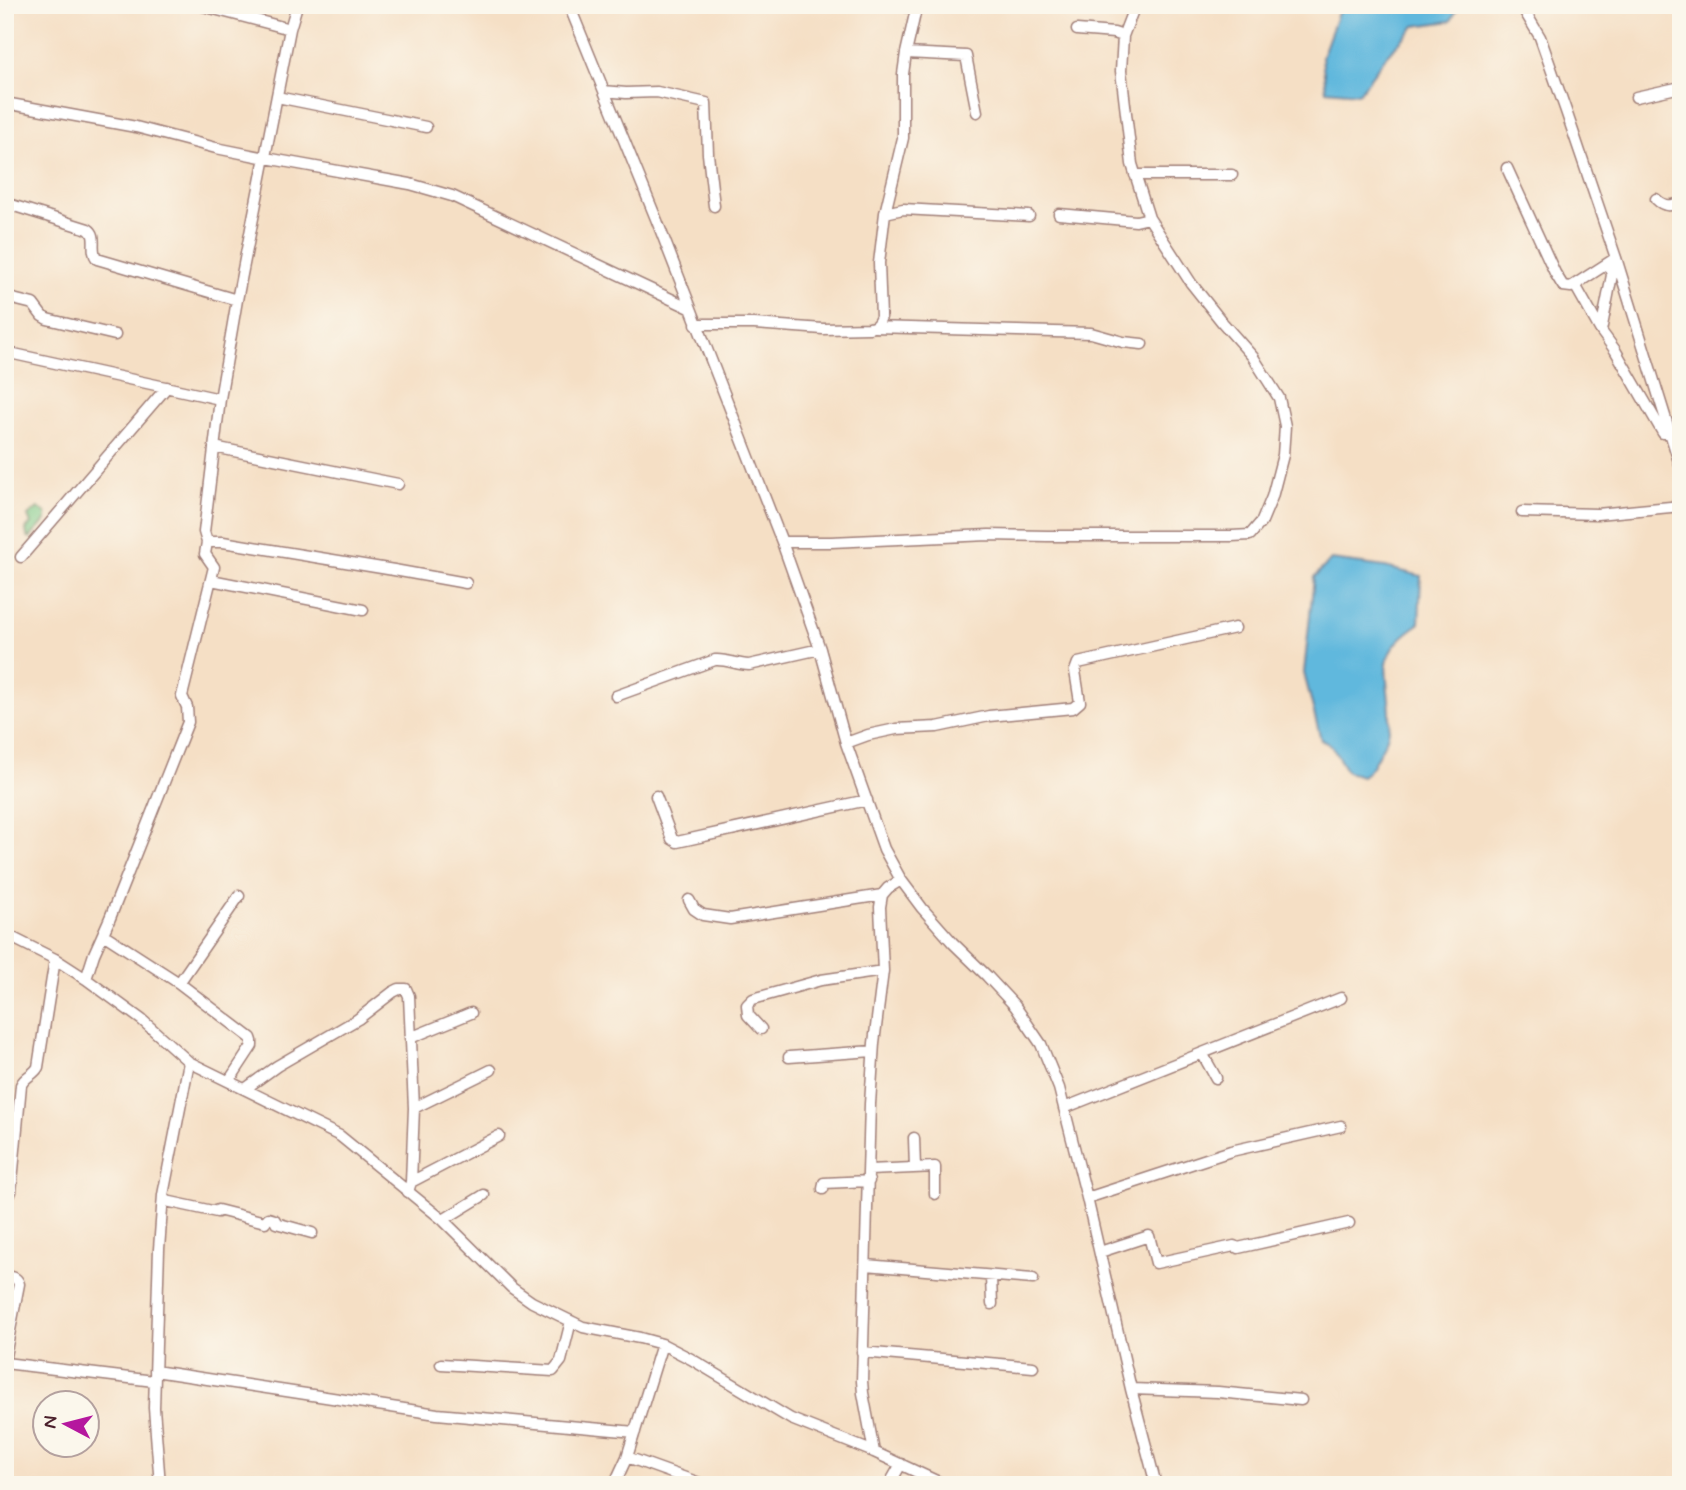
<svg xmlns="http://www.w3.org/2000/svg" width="1686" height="1490" viewBox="0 0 1686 1490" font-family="Mynerve,sans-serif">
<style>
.green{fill:#7ec885;stroke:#647458;stroke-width:2}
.water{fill:#60b8dd;stroke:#556c84;stroke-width:2}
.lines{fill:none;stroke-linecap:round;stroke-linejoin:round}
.minor-casing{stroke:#a07f78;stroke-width:13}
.minor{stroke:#fff;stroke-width:10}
</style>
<rect width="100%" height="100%" fill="#fbf7ec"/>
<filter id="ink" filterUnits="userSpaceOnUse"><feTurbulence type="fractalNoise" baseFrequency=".0143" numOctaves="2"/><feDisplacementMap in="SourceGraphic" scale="14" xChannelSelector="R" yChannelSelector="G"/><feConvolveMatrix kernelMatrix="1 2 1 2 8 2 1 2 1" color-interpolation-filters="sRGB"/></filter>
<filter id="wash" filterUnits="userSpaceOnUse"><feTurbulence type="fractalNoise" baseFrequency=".00686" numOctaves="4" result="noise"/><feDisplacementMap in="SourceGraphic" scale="28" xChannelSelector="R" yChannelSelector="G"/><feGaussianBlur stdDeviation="1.57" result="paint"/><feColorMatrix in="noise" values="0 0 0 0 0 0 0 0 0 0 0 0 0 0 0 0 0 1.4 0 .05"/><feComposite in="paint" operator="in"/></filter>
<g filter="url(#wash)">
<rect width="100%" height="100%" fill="#f5dfc5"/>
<!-- green -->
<path class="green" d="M38,508L46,513V520L30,538L27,536L26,529L31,524L28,516Z"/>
<!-- water -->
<path class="water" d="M1349,5H1451L1456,11L1451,21L1415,26L1387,55L1359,93L1326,90L1322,57L1338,13Z
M1331,560L1385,567L1421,576L1419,624C1374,654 1388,669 1390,714C1390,721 1389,733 1386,740C1384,745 1380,750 1378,755C1372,766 1373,767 1362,776L1347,772L1331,745L1321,740L1304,673L1314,577Z"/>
</g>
<g filter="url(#ink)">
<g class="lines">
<defs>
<path id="minor" d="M199,5L290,29
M297,5L290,29L237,300L220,399L204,532L207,542H223L394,570L466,583
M569,5L657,221L782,542L820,649L846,743L884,849L901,880L922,908L953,943L987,976L1015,1006L1041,1044L1059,1088L1087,1198L1131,1389L1156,1485
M891,5L917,8
M1521,5L1540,37L1566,111L1616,258L1681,468
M1077,30L1114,33L1123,36
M906,53L966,56L977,112
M604,91L626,93L657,92L706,103L708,154L714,206
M277,97L426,127
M1636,97L1681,87
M5,103L136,127L216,148L266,158L410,184L452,196L690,308
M1507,168L1555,273L1563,286L1571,287L1616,258
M1135,175H1232
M1656,199C1664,207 1670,206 1681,203
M5,203L88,229C99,236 89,249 97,259L237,300
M885,213L903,209L1029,216
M1059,214L1136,221L1149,218
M1575,285L1601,331L1615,350L1663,433L1671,432
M5,297L33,304L42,316L47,319L115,335
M696,324H754L823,329L869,328C876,327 878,324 881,317L879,263L885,213L903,138V74L906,53L917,5
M874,327L1091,333L1123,342L1142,344
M1601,331L1612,275L1609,263
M5,352L220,399
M214,447L398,484
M1522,512L1597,514L1681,506
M782,542H831L989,535L1047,536H1232L1250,535L1262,521L1272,497L1283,455L1285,426L1279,398L1253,357L1222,322L1191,283L1149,218L1132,164L1121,71L1123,36L1135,5
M21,557L167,387
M211,580L363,610
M616,696L715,660C727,659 737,665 749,665L820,649
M846,743L868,735L896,729L937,727L989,716L1073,708L1080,702L1075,671L1078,663L1235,628
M656,796L672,839L677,842L867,800
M689,900L694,909L703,915L730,919L882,895
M5,934L55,959L86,979L142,1020L189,1062L340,1136L443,1220L512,1288L532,1302L583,1327L640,1338L662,1344L691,1359L791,1419L874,1452L945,1485
M103,934L179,983L251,1038L252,1041V1046L229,1081
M86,979L94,954L110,918L188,722L187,707L182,696L214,567L205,554L207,542
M179,983L239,896
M761,1029L748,1015L747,1005L753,999L821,980L883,971
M410,1038L471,1013
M1202,1053L1216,1078
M789,1057L873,1051
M245,1089L277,1066L358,1019L393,992L399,989H406L409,996L414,1108L411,1182L408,1192
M414,1108L491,1070
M1064,1108L1341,998
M914,1138L915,1168
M869,1170L935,1167V1194
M411,1182L499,1136
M823,1189L824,1183L869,1181
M11,1192L21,1085C25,1076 34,1075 38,1067L55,959
M163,1197L166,1201L217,1212L218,1210L265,1222L268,1218L275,1220L276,1223L312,1233
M1087,1198L1231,1151L1341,1126
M443,1220L484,1195
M1100,1252L1149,1236L1156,1263L1234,1246L1238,1248L1349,1223
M866,1265L1033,1279
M5,1276C12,1277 17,1277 19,1284L5,1356
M991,1276L992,1304
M662,1344L627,1457L705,1485
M862,1352L1033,1367
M5,1363L154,1381
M441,1364L553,1371L561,1361L571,1321
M155,1371L437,1414L635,1432
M1131,1389L1218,1392L1301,1400
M874,1452L863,1393L862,1381L870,1104L874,1043L883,971L880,907L882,895L888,888L901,880
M160,1485L154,1408L159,1249L163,1195L189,1062
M614,1485L627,1457
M889,1485L901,1464"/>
</defs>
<!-- minor casing -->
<use href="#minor" class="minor-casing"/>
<!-- minor -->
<use href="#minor" class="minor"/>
</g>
</g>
<!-- margin -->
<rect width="1686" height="1490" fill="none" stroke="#fbf7ec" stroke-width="28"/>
<!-- north arrow -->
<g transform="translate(66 1424) rotate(277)"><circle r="33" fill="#fbf7ec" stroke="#b4a19f" stroke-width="2"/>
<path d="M0-5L12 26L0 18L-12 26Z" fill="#b5179e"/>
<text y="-10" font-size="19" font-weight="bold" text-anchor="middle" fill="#4a1f2b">N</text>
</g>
</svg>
